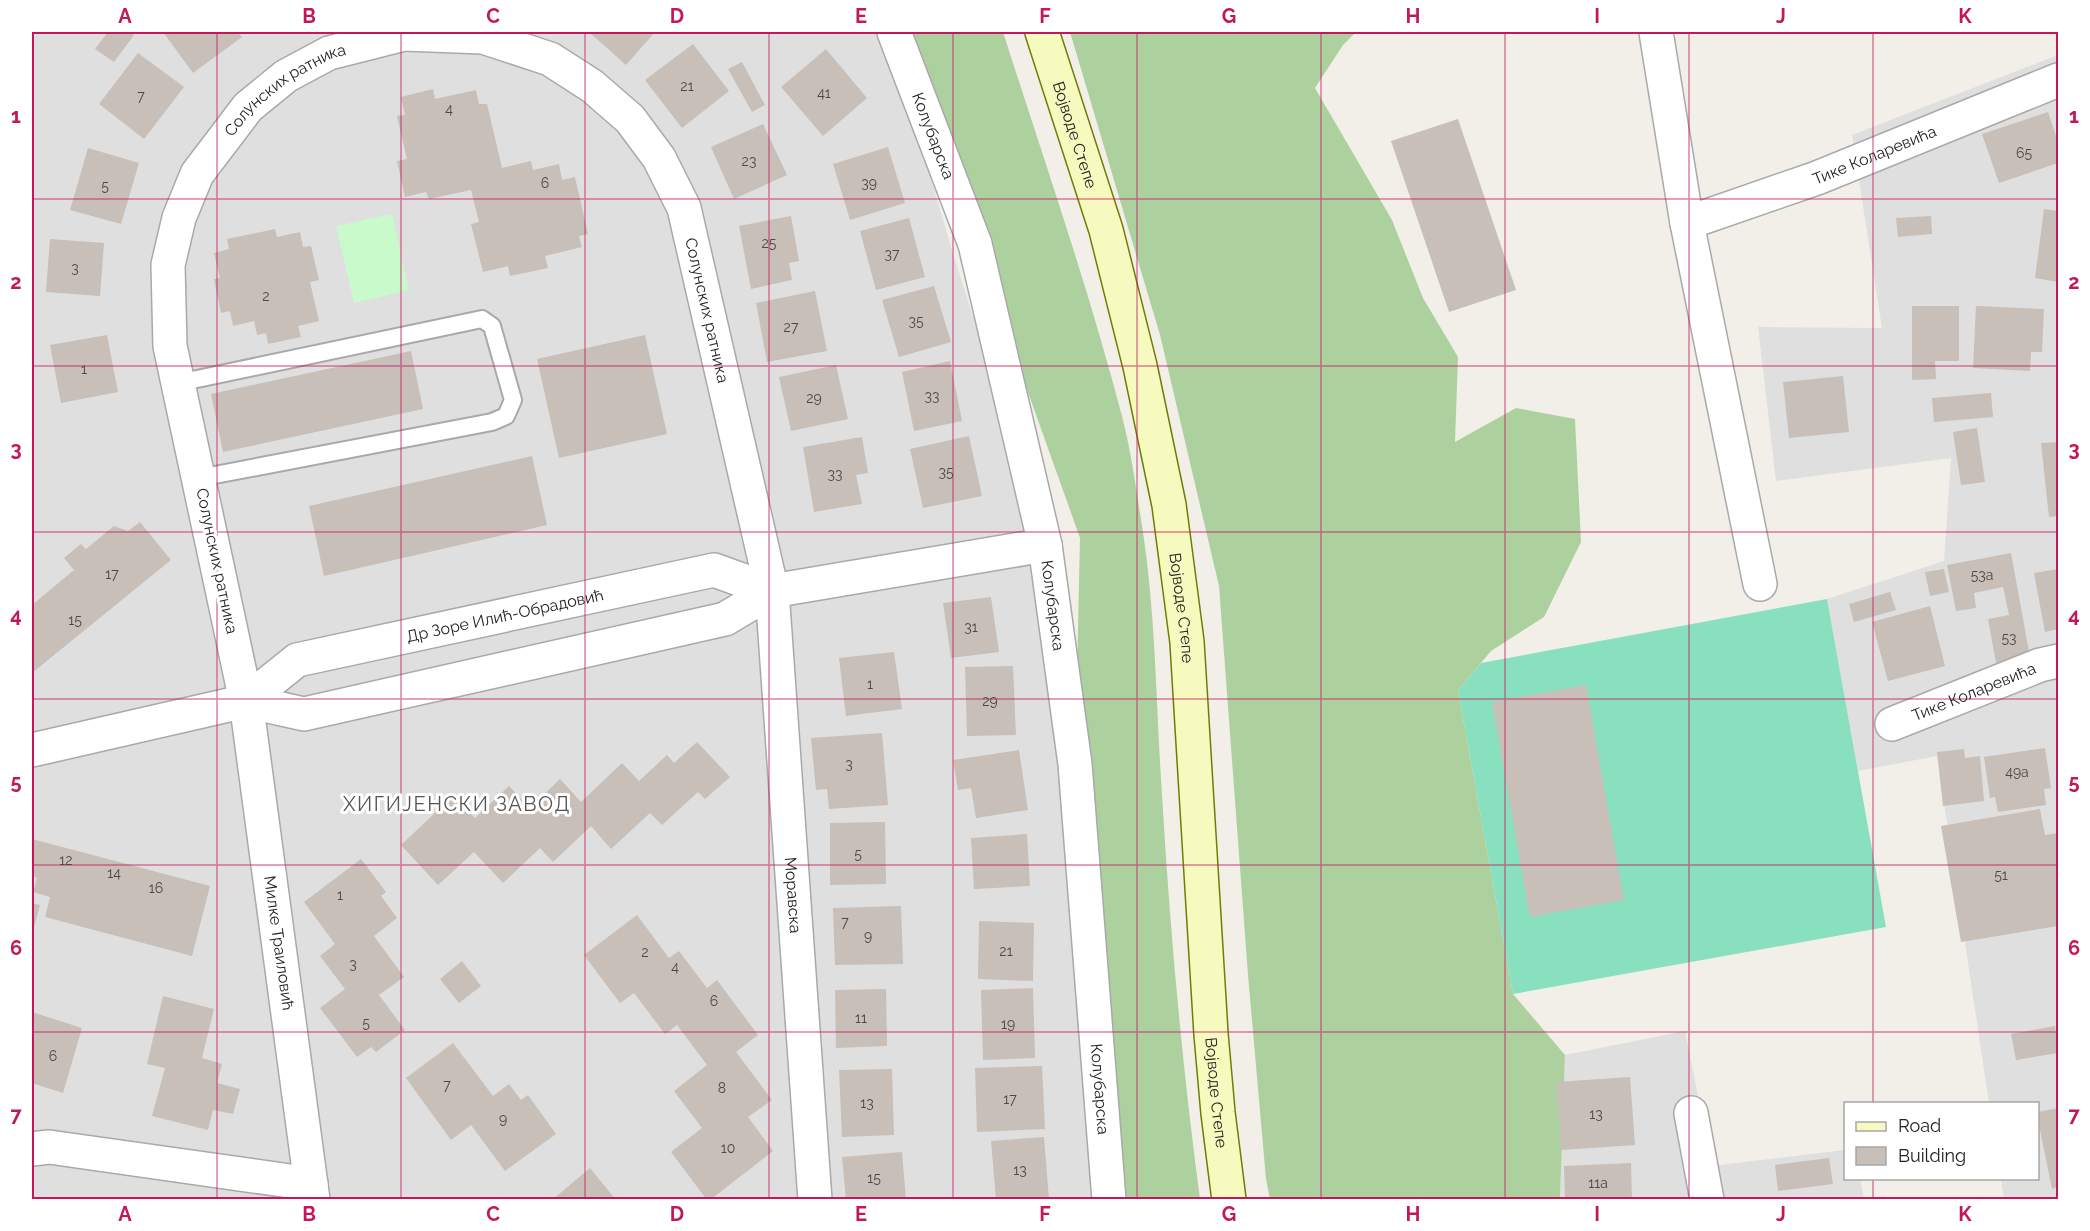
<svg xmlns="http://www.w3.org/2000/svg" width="2090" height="1231" viewBox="0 0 2090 1231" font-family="Raleway,sans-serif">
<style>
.residential{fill:#e0dfdf}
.forest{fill:#add19e}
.park{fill:#c8facc}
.pitch{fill:#88e0be}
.building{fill:#c7bfb8}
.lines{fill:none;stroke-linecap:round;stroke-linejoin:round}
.lane-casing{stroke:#a9a9a9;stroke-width:20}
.street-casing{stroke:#a9a9a9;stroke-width:36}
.secondary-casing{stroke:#707d05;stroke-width:36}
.lane{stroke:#fff;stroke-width:16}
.street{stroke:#fff;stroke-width:33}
.secondary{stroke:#f7fabf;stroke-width:33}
.grid{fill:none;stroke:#c2185b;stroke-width:1.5;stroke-opacity:0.55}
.labels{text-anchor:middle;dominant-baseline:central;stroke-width:6;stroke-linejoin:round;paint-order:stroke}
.number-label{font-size:14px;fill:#4b4948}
.street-label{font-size:16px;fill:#222;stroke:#fff}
.quarter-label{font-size:20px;letter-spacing:1.5px;fill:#555;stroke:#fff}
.neatline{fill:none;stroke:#c2185b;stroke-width:2}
.grid-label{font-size:20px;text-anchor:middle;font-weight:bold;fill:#c2185b}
</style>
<rect width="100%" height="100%" fill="#f2efe9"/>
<!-- residential -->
<path class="residential" d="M32,32H888L951,247L1045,545L1109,1199H32Z
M2058,55V1199H2004L2001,1179L2038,1178V1104L1989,1103L1937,756L1858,771L1827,599L1944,561L1951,458L1776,481L1758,327L1882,328L1852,135Z
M1685,1031L1712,1166L1845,1150L1846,1178L1860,1179L1864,1199L1560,1200L1565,1055Z"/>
<!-- forest -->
<path class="forest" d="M894,32H1003C1044,160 1089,289 1123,420C1132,456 1137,495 1143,532C1156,618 1156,707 1162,795C1170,930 1182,1065 1200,1199H1109L1075,764L1080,538L975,244Z
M1070,32H1356L1343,45L1315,88L1392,220L1423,298L1458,357L1455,442L1516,408L1575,419L1581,542L1544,617L1491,651L1458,690L1513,994L1565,1055L1560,1199H1270L1266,1179L1248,975L1219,586L1160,335Z"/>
<!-- park -->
<path class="park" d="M392,214L409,290L354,303L336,226Z"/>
<!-- pitch -->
<path class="pitch" d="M1827,599L1886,927L1513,994L1458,690L1481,663Z"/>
<!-- building -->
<path class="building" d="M108,32H130L134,35L114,62L95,49Z
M163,32H238L242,37L193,73Z
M589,32H655L626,65Z
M693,44L729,91L682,128L645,80Z
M826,49L867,98L823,136L781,87Z
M138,53L184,87L144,139L99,104Z
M742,62L765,105L752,112L728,69Z
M433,89L435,99L476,90L479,104H487L502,168L531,161L533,170L559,164L562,180L575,177L588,234L579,236L582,247L545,256L548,268L510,276L508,266L483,272L471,224L479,222L471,190L429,199L426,192L405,197L397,161L407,159L397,116L405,115L401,97Z
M2048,112L2058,142V163L1999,183L1982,134Z
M1458,119L1516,290L1449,312L1391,141Z
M763,124L787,175L734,199L711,147Z
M888,147L905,203L850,220L833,164Z
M88,148L139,163L121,224L70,210Z
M2044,209L2058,211V282L2035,278Z
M791,216L799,261L789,263L792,280L751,289L739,226Z
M1931,216L1932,234L1898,237L1896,218Z
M909,218L925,277L876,290L860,231Z
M275,229L277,237L300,232L303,247L311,246L319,280L310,282L319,321L298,326L301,337L268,344L266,333L257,335L254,321L233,326L230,311L221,313L214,279L220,278L214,253L229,249L227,239Z
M50,239L104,243L100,296L46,292Z
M934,286L951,342L899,357L882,300Z
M815,291L827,351L767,362L756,303Z
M1912,306H1959V361H1935L1936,379L1912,380Z
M1976,306L2044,309L2042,352H2031L2030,371L1973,368Z
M107,335L118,392L61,403L50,345Z
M645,335L667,434L559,458L537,359Z
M411,351L423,409L223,452L211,394Z
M950,361L962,421L914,431L902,372Z
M836,365L848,419L791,431L779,377Z
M1843,376L1849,432L1789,438L1783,382Z
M1991,393L1993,417L1934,422L1932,398Z
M1977,428L1985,482L1961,485L1953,432Z
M969,436L982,496L923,508L910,449Z
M862,437L868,473L856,475L862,504L814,512L803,447Z
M2058,442V516L2049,517L2041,443Z
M532,456L547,525L324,576L309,506Z
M140,522L171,560L32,673V605L74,570L64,558L81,544L86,549L114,526L128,531Z
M2011,553L2030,657L1996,663L1988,619L2009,615L2003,587L1974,593L1976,608L1956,611L1947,565Z
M1944,569L1949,592L1930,596L1925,572Z
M2058,569V629L2045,632L2034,573Z
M1890,592L1896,610L1854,622L1849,604Z
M991,597L999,652L951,658L943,603Z
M1930,606L1945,666L1888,681L1872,622Z
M894,652L902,709L846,716L839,658Z
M1013,666L1016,735L967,736L965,667Z
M1586,685L1624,900L1530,917L1492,702Z
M882,733L888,805L829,809L827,789L816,790L811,738Z
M697,742L730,777L705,799L698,792L662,825L650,813L611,849L591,826L553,862L540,848L503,883L474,852L438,885L401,845L453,796L475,818L509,786L530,808L560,779L581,802L622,763L639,781L667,755L674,763Z
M2045,748L2051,788L2044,789L2046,805L1998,812L1995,797L1990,798L1984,757Z
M1964,749L1965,758L1980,756L1984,801L1943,806L1937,752Z
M1019,750L1028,810L976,818L971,788L958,790L953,760Z
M2040,809L2045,835L2058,833V926L1961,942L1941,826Z
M885,822L886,884L830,885V823Z
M1027,834L1030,886L974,889L971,838Z
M32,839L210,886L192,956L45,917L50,897L33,892L37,878L32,876Z
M361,859L386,892L381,896L397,918L374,936L404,977L379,995L405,1030L376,1052L371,1047L357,1057L320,1008L345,989L320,956L335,944L304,902Z
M32,903L40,905L32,935Z
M901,906L903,964L835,965L833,908Z
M637,915L669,958L679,951L707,988L717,980L758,1035L736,1052L772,1100L748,1117L773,1151L710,1200H707L671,1152L702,1128L674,1091L707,1065L677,1025L665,1034L634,993L620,1003L584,955Z
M979,921L1034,923L1033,981L978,979Z
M462,961L481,986L459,1003L440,979Z
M1033,988L1035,1058L983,1060L981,990Z
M886,989L887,1046L836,1048L835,990Z
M163,996L214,1009L202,1058L222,1064L217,1083L240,1089L233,1114L213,1110L208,1130L152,1116L165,1068L147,1064Z
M32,1012L82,1028L63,1093L32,1083Z
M2055,1026L2058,1053L2016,1060L2011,1034Z
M453,1043L493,1096L509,1084L521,1100L528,1095L556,1134L505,1171L471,1125L451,1140L406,1078Z
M1042,1066L1045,1129L977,1132L975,1068Z
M892,1069L894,1135L842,1137L839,1070Z
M1630,1077L1635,1145L1561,1150L1556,1082Z
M2058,1108V1187L2052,1189L2038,1120V1112Z
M1044,1137L1049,1200H996L991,1141Z
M902,1152L906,1200H846L842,1157Z
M1829,1158L1833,1184L1778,1191L1775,1165Z
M1631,1163L1632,1200H1565L1564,1166Z
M590,1168L616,1200H552Z"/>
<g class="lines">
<defs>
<path id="lane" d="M178,383L482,319L492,326L513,400L506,416L492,422L199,478"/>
<g id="street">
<path id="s1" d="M894,32L975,244L1045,545L1075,764L1109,1200"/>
<path id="s2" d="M1656,32L1687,223L1817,178L2058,80"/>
<path d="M1687,223L1760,584"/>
<path id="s3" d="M246,701L297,660L714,570L772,591"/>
<path id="s4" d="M1892,724L2040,665L2058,661"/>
<path d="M32,750L246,701L304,714L725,619L772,591L1045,545"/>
<path d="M1691,1113L1707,1200"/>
<path d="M32,1149L49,1147L311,1184"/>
<path id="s5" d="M313,1200L246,701L170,346L168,265L179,218L197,174L248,107L286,76L329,53L404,34L483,37L550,59L592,86L630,119L659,158L684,208L772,591L815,1200"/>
</g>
<g id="secondary">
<path id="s6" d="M1042,32L1106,230L1140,366L1169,505L1187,642L1211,1034L1218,1113L1229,1200"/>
</g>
</defs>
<!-- lane casing -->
<use href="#lane" class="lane-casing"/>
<!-- street casing -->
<use href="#street" class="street-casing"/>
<!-- secondary casing -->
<use href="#secondary" class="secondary-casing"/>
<!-- lane -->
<use href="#lane" class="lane"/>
<!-- street -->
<use href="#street" class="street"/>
<!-- secondary -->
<use href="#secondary" class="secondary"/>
</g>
<!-- grid -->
<path class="grid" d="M217,32V1200M401,32V1200M585,32V1200M769,32V1200M953,32V1200M1137,32V1200M1321,32V1200M1505,32V1200M1689,32V1200M1873,32V1104M32,199H2058M32,366H2058M32,532H2058M32,699H2058M32,865H2058M32,1032H2058M1873,1178V1200"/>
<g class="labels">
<!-- number labels -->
<g class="number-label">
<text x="687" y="86">21</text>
<text x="824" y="93">41</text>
<text x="141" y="96">7</text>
<text x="449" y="109">4</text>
<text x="2024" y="153">65</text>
<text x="749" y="161">23</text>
<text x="545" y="183">6</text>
<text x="869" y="183">39</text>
<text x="105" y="186">5</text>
<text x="769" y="243">25</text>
<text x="892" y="254">37</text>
<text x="75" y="268">3</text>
<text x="266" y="296">2</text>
<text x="916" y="321">35</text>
<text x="791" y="327">27</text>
<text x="84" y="369">1</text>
<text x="932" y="396">33</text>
<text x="814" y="398">29</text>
<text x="946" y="472">35</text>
<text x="835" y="474">33</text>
<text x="112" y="574">17</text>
<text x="1982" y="575">53a</text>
<text x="75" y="620">15</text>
<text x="971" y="627">31</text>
<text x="2009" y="638">53</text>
<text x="870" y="684">1</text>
<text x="990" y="701">29</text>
<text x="849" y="764">3</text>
<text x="2017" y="772">49a</text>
<text x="858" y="854">5</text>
<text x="66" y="860">12</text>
<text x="114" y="873">14</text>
<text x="2001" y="875">51</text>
<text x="156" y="888">16</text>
<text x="340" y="895">1</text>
<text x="845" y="922">7</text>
<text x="868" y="936">9</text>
<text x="1006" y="951">21</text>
<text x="645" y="952">2</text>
<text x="353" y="964">3</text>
<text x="675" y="967">4</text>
<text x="714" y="1001">6</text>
<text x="861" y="1018">11</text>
<text x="366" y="1023">5</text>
<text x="1008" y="1024">19</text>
<text x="53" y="1056">6</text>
<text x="447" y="1085">7</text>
<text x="722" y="1088">8</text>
<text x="1010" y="1099">17</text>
<text x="867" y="1103">13</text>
<text x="1596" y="1114">13</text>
<text x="503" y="1119">9</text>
<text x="728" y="1148">10</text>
<text x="1020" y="1170">13</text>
<text x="874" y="1178">15</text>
<text x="1598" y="1183">11a</text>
</g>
<!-- street labels -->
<g class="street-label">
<text stroke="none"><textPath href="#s5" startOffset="1168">Солунских ратника</textPath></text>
<text stroke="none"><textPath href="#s6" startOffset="108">Војводе Степе</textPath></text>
<text stroke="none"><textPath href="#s1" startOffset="111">Колубарска</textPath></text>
<text stroke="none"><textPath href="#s2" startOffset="393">Тике Коларевића</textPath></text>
<text stroke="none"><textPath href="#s5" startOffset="1762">Солунских ратника</textPath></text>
<text transform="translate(217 561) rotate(78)">Солунских ратника</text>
<text stroke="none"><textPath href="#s1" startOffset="597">Колубарска</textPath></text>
<text stroke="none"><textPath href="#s6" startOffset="594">Војводе Степе</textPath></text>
<text stroke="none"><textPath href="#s3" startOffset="278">Др Зоре Илић-Обрадовић</textPath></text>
<text stroke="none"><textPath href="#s4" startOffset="88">Тике Коларевића</textPath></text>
<text stroke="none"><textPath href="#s5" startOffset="2355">Моравска</textPath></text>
<text transform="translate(279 943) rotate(82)">Милке Траиловић</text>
<text stroke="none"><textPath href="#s1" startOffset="1083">Колубарска</textPath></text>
<text stroke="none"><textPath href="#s6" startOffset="1080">Војводе Степе</textPath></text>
</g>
<!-- quarter labels -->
<g class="quarter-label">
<text x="457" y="804">ХИГИЈЕНСКИ ЗАВОД</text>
</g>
</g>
<!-- border -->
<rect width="2090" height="1231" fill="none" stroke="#ffffff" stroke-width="66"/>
<!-- legend -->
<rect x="1844" y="1102" width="195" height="78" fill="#ffffff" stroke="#a7a7a7" stroke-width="1.5"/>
<rect x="1856" y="1122" width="30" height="9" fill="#f7fabf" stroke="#a7a7a7" stroke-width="1.5"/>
<text x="1898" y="1132" font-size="18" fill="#222222">Road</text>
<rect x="1856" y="1147" width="30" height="18" fill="#c7bfb8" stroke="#a7a7a7" stroke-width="1.5"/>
<text x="1898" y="1162" font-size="18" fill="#222222">Building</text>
<rect x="33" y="33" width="2024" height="1165" class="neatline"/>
<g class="grid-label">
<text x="125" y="23">A</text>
<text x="309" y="23">B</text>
<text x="493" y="23">C</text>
<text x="677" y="23">D</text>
<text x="861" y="23">E</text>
<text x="1045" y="23">F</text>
<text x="1229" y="23">G</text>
<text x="1413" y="23">H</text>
<text x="1597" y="23">I</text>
<text x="1781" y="23">J</text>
<text x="1965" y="23">K</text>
<text x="16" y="123">1</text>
<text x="2074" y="123">1</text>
<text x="16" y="289">2</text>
<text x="2074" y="289">2</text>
<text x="16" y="456">3</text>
<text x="2074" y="456">3</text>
<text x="16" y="622">4</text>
<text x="2074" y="622">4</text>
<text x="16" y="789">5</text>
<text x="2074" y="789">5</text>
<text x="16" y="955">6</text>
<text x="2074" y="955">6</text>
<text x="16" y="1122">7</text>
<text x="2074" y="1122">7</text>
<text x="125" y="1221">A</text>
<text x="309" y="1221">B</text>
<text x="493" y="1221">C</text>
<text x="677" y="1221">D</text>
<text x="861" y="1221">E</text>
<text x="1045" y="1221">F</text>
<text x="1229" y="1221">G</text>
<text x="1413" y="1221">H</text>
<text x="1597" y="1221">I</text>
<text x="1781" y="1221">J</text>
<text x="1965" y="1221">K</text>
</g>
</svg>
